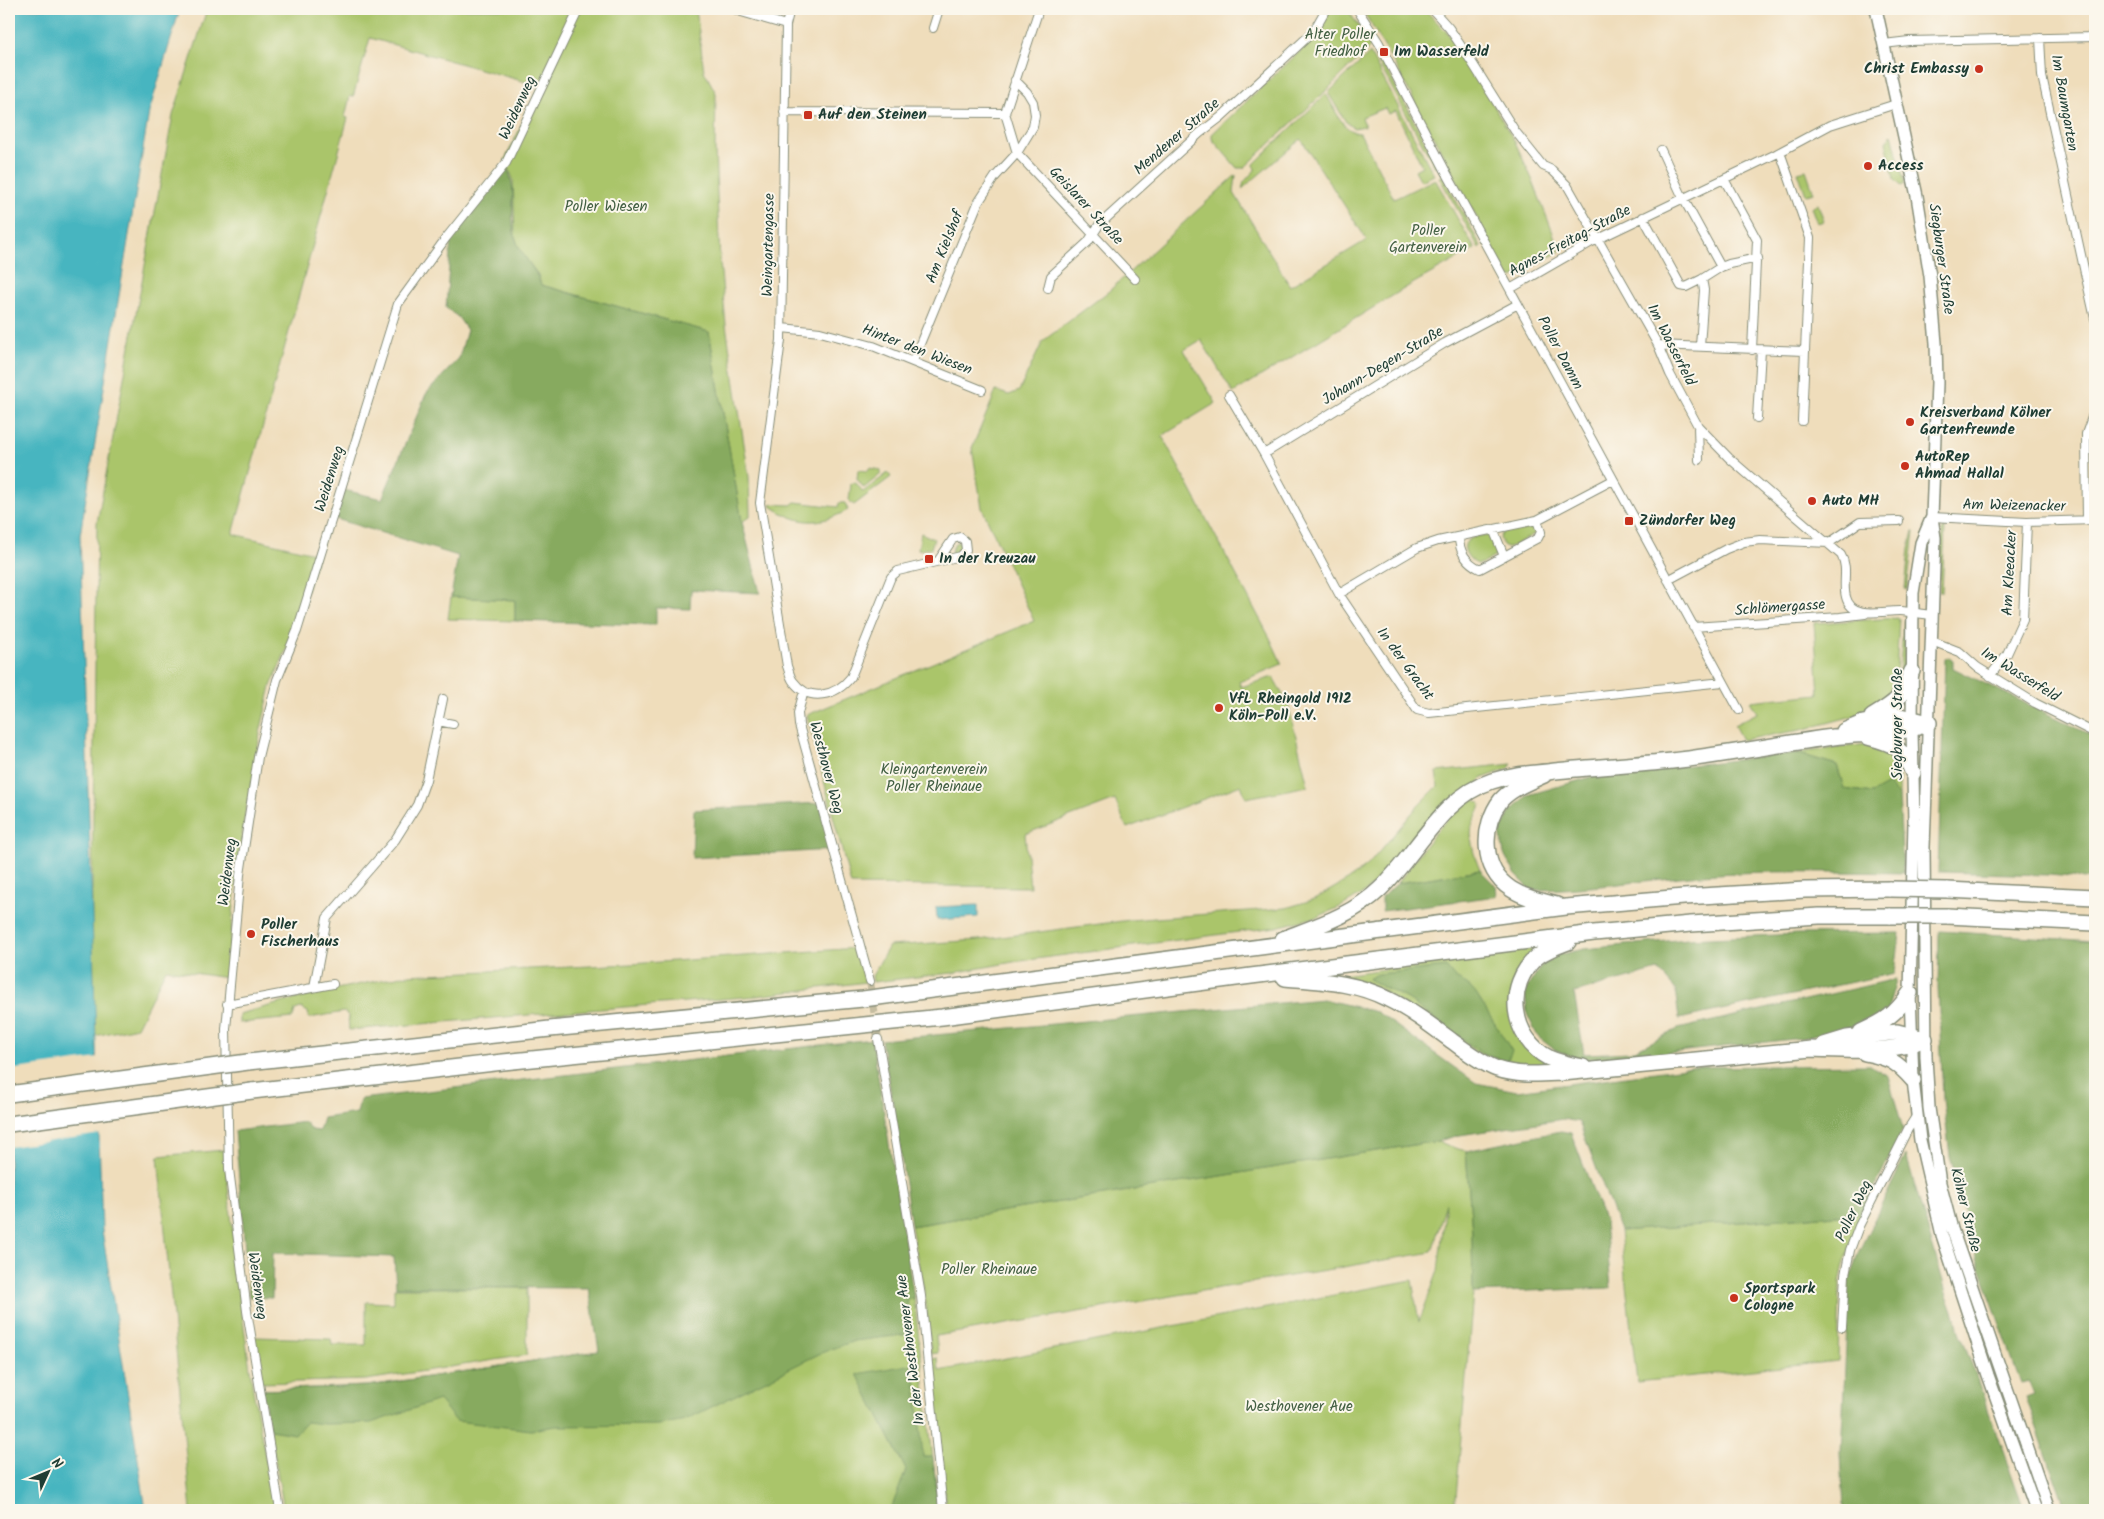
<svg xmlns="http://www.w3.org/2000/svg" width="2104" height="1519" viewBox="0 0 2104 1519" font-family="Kalam,sans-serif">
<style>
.green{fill:#aac56b;stroke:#648150}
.forest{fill:#87aa5f;stroke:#53744a}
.water{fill:#46b5c0;stroke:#32797a}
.pier{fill:#efddbb}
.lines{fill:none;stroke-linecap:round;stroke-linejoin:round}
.street-tunnel{stroke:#c5bda0;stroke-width:8;stroke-dasharray:8 4;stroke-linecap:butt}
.street-casing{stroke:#878d78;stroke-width:10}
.secondary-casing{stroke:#878d78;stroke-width:14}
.highway-casing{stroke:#878d78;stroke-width:18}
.street{stroke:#fff;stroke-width:8}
.secondary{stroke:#fff;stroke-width:11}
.highway{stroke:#fff;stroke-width:15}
.highway-bridge-casing{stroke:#878d78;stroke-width:18;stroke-linecap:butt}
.highway-bridge{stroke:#fff;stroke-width:15}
.poi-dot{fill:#c8321e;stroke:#fbf7ec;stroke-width:2}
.labels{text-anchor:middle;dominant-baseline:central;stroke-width:4;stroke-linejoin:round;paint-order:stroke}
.park-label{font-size:15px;fill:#425f42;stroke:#fbf7ec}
.poi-label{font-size:15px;font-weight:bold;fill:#1f3d34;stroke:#fbf7ec;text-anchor:start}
.street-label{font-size:15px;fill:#1f3d34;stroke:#fbf7ec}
</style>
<rect width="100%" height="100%" fill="#fbf7ec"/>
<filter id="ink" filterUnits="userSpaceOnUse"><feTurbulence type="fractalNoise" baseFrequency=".02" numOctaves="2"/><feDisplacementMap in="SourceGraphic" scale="10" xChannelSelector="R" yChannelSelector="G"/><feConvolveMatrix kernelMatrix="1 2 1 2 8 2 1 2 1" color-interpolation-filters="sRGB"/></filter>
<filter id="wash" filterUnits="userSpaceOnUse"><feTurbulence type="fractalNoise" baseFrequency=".0096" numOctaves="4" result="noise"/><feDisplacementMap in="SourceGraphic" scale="20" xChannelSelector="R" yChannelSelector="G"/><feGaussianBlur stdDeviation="1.12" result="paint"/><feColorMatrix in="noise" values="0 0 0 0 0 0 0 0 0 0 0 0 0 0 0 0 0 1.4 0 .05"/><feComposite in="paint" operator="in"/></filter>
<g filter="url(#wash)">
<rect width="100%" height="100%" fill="#efddbb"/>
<!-- green -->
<path class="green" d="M207,9H696L704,71L716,93L715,150L720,262L726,325L749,477L750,516L742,522L709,332L541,285L538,275L519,249L515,236L513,179L505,160L540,86L370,38L353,97L350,96L345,117L348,118L233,534L318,554L293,634L271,686L260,733L251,796L246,808L237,872L227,978L166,969L137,1027L90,1037L97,523L173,115Z
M1330,9H1347L1372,45L1330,87L1244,168H1237L1212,139V134L1313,39Z
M1362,9H1424L1446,31L1472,68L1516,144L1532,179L1560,251L1513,278L1508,276L1394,63Z
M1370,53L1434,175L1421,181L1415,170L1422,166L1396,111L1388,114L1385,108L1362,117L1365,126L1354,128L1346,122L1328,93Z
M1382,60L1437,164L1435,167L1378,62Z
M1326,94C1335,108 1342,132 1360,133L1394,199L1435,179L1475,249L1412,284L1233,393L1201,340L1184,350L1216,403L1162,436L1270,638L1282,664L1239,682L1241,687L1273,677L1288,704L1308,786L1246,798L1241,785L1127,828L1115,800L1025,834L1030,887L851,885L807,715L1034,621L982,508L972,448L996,391L1009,395L1019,391L1043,341L1109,291L1236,175L1234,193L1290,286L1367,240L1301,139L1242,189L1244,182L1255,170L1254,164Z
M1892,134L1905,184L1901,186L1894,179L1886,142Z
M1806,170L1814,193L1806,195L1798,172Z
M1443,176L1481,246L1479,248L1439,177Z
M1818,204L1824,221L1817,223L1811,207Z
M869,468L881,470V474L864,488L857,479L858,470L868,471Z
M888,473L891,477L854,505L849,501L851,483H856L863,492Z
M795,502L838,507L839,503H845L848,510C819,526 798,525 771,506V504L791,505Z
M1531,524L1537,529L1536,533L1509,548L1503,545L1500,538C1503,527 1521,526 1531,524Z
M1945,528L1942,592H1939L1942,531Z
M1913,531L1914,532L1907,590L1905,589L1909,549Z
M921,533L934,539L931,548L921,550L918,549Z
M1488,535C1494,538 1498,548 1497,555C1492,558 1485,563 1479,564C1472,565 1446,537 1488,535Z
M959,542L962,545L961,549L950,555L955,543Z
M451,597L515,600V621L448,619Z
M1899,618L1896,678L1888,697L1889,702L1872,711L1801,730L1742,740L1734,725L1757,713L1750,701L1819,694L1814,623Z
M1904,620L1906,624L1904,675L1898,685Z
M1868,744L1891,748L1888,754C1902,763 1899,780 1899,795L1888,785L1872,793L1844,789L1837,765L1796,753Z
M1512,764L1508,769L1483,778L1401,856L1380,879L1364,893L1342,906L1317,917L1276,927L1013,962L953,973L873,982L872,976L889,946L979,940L1130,920L1286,908L1315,899L1351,878L1368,865L1418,806L1438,786L1436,772Z
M1474,799L1481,804C1480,811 1476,816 1473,822C1468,837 1474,856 1480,870L1398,883C1412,864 1452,804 1474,799Z
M857,948L866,982L757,996L349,1030L348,1015L344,1012L309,1018L308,1012L301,1008L295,1010L293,1018L239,1023V1014L326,991L407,975L631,964Z
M1530,949L1533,952L1512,1020L1563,1068L1517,1067L1501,1063L1479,1054L1380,989L1342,975Z
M1438,1141L1451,1147L1466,1151L1472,1232L1473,1293L1455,1510H946L931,1359L938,1358L939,1371L1412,1280L1419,1322L1438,1271L1446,1203L1432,1252L936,1336L938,1353L931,1354L925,1297L911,1226Z
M224,1150L240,1299L253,1390L275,1510H191L158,1156Z
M1862,1213L1844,1265L1840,1282L1838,1361L1637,1382L1620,1231Z
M394,1288H527V1355L366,1380L261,1383L254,1337L331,1339L332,1345H366V1302L394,1303Z
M914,1297L939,1510H284L263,1390L368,1386L600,1351Z"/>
<!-- forest -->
<path class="forest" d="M507,168C518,190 509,213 515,237C520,256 536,267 541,285L709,332L742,522L760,593L691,590L690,609L656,608V625L515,621V600L451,597L458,556L336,519L344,490L382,499L426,394L459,358L467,330L458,317L446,308L451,238Z
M1948,657L1953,661V668L2095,737V879L2049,875L1938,872L1945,659Z
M1796,753L1837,765L1844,789L1872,793L1888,784L1899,795L1903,873C1835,872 1768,870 1701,875C1644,880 1588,890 1531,890L1516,875L1504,854L1500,831L1511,811L1528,795L1595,776Z
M820,803L832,850L692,858L694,810Z
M1480,870L1496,886L1497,896L1382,911V897L1398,883Z
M1939,931L2095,941V1510H2066L2026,1397L2034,1394L2029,1382L2021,1384L1979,1265L1950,1156L1943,1099L1938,987Z
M1900,933L1895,973L1679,1019L1675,989L1658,970L1574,993L1584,1054L1631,1052L1678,1029L1896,979C1894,990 1888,1002 1889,1012C1862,1026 1832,1032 1802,1038L1632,1057L1579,1059L1555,1050L1538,1037L1527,1014L1525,991L1541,966L1558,955L1584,949L1688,939L1798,934Z
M1446,967L1455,978L1467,984L1476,994L1512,1051L1507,1061L1480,1052L1407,999L1368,979L1377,974Z
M1323,999L1377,1012L1476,1083L1517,1091L1692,1067L1870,1065L1888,1076L1903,1129L1862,1213L1620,1231L1579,1122L1563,1119L1460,1135L1438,1141L911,1226L895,1114L881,1040Z
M872,1039L914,1298L907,1299L911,1334L854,1341L821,1353L685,1420L659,1425L556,1426L531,1430L456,1421L439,1400L371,1423L324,1424L306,1422L295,1434L270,1430L262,1390L368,1386L599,1351L589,1288L396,1287L394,1257L273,1253L272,1298L249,1297L235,1131L305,1122L311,1130L319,1131L323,1118L357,1113L360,1099Z
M1561,1131L1571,1133L1605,1222L1611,1288L1473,1293L1472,1232L1466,1151Z
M1906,1155L1947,1295L2024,1510H1844L1841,1453L1849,1281L1858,1253Z
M914,1364L923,1457H933L938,1510H888L891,1509L906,1470L857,1374Z"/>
<!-- water -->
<path class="water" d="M9,9H180L149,112L80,535L102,1230L146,1510H9Z
M978,905V917L937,920L936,907Z"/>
<!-- pier -->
<path class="pier" d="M99,1058L101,1134L9,1147V1070Z"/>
</g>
<g filter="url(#ink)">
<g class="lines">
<!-- street-tunnel -->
<path class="street-tunnel" d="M870,981L878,1039"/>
<defs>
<path id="street" d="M738,9V11L786,25
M790,9L786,25L781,340L760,503L787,666C789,671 790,677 793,681C809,703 836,696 851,677L891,577L898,571L961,556L966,550L965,541L960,537L953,539L938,561
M1039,9L1005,113L1017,153L1135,279
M1357,9L1379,43L1445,170L1739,710
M1432,9L1449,28L1471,61L1515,131L1543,166L1552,170L1567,185L1658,345L1670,374L1698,426L1729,458L1841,555C1849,568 1842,582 1846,597C1852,621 1884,610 1901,611C1911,612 1922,614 1932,615
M933,28L939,9
M2040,38L2042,76L2095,319
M1884,44L1909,41L2095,37
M784,112L1005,113
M1661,150L1683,198L1721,267L1729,264L1758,258
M1780,152L1810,238L1805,351
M1724,179L1757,240L1752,350
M1643,217L1681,286L1686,287L1702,279
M1048,288L1051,276L1088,242L1099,225L1200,133L1221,117L1313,32L1326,9
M1510,289L1590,243L1776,154L1830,125L1896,104
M782,328L820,332L873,346L982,390
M1658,345L1805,351L1802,421
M1700,346L1704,290L1702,279L1721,267
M913,361L978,203L995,177L1017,153L1033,127L1035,115L1033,102L1027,92L1015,80
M1229,395L1264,454L1339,594L1417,710L1429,713L1723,682
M1757,418L1761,350
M1698,426L1699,460
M1264,454L1445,343L1518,304
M1932,517L2027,522L2095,520
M2087,520L2086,434L2095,409
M1493,529L1504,556
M1459,537C1459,552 1467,563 1480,569L1538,538L1541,532L1537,520
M1668,580L1726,549L1744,542L1760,540L1829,543L1860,522L1899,521
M1339,594L1417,548L1438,541L1537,520L1613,480
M1693,627L1840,617L1865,614
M1932,641L1960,652L1977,667L2035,703L2095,733
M1990,676L2007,654L2023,619L2027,522
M804,691L798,713L799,725L870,981
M438,721L453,724
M314,987L327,918L395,840L417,805L426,780L443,699
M227,1004L333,984
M878,1039L921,1296L943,1510
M1842,1327L1845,1275L1850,1250L1859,1226L1908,1129L1917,1115
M280,1510L247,1311L229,1169L226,1029L240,875L258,757L277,680L297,631L398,304L446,238L506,163L579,9"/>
<path id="secondary" d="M1876,9L1917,196L1930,276L1936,343L1937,383L1932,517L1935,538L1924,847L1926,1057L1929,1108L1940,1183L1952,1229L2049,1510
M1931,519L1921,543L1913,593L1912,730L1914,821L1910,993L1913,1080L1920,1140L1942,1235L1988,1375L2036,1510"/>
<path id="highway" d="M1872,717C1897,702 1901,699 1912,671
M1844,731L1863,723L1900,716L1929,723
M1868,737C1895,744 1902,747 1913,773
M1544,775C1529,782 1512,788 1501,800C1481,826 1481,870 1511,889C1525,898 1541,901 1557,905
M1947,890L2095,897
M1947,916L2095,923
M1283,939C1317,926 1353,915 1380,889C1417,854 1441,797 1492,781C1516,773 1532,774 1555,771C1594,767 1633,765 1672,761C1726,755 1779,744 1833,737C1864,733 1900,736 1929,723
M1568,942C1557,946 1546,950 1537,957C1504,985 1511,1038 1549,1058C1560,1063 1572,1065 1583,1067
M1285,978C1320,981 1356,982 1388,999C1411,1010 1432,1026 1452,1041C1466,1051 1481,1063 1497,1069C1518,1076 1540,1074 1562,1073L1811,1049C1846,1050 1893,1054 1925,1039
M1861,1032C1885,1021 1895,1015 1910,993
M1824,1045L1847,1038L1897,1032L1925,1039
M1865,1053C1890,1058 1896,1061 1913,1080
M248,1062L550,1029L863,999L1566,907L1684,897L1805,890L1890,889
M252,1091L503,1062L942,1017L1251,976L1594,933L1691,924L1819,916H1891"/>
</defs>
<!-- street casing -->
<use href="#street" class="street-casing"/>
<!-- secondary casing -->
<use href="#secondary" class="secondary-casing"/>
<!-- highway casing -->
<use href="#highway" class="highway-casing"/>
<!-- street -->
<use href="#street" class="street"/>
<!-- secondary -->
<use href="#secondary" class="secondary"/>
<!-- highway -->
<use href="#highway" class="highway"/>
<defs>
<path id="highway-bridge" d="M1890,889L1947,890
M1891,916H1947
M9,1094L248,1062
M9,1124L252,1091"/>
</defs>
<!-- highway-bridge casing -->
<use href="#highway-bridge" class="highway-bridge-casing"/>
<!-- highway-bridge -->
<use href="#highway-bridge" class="highway-bridge"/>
</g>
</g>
<!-- markers -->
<g class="poi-dot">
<rect x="1379" y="47" width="10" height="10" rx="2.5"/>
<circle cx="1979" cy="69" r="5"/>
<rect x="803" y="110" width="10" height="10" rx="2.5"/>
<circle cx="1868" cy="166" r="5"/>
<circle cx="1910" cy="422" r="5"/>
<circle cx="1905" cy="466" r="5"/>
<circle cx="1812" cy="501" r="5"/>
<rect x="1624" y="516" width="10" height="10" rx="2.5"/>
<rect x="924" y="554" width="10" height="10" rx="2.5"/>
<circle cx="1219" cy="708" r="5"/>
<circle cx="251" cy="934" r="5"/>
<circle cx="1734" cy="1298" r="5"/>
</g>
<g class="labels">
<!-- park labels -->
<g class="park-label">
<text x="1340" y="35">Alter Poller<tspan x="1340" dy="17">Friedhof</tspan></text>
<text x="606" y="207">Poller Wiesen</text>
<text x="1428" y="231">Poller<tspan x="1428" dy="17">Gartenverein</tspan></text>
<text x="934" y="770">Kleingartenverein<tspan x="934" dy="17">Poller Rheinaue</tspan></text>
<text x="989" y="1270">Poller Rheinaue</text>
<text x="1299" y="1407">Westhovener Aue</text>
</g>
<!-- poi labels -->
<g class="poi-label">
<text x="1394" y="52">Im Wasserfeld</text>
<text x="1969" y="69" text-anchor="end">Christ Embassy</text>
<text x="818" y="115">Auf den Steinen</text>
<text x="1878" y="166">Access</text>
<text x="1920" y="413">Kreisverband Kölner<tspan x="1920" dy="17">Gartenfreunde</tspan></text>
<text x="1915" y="457">AutoRep<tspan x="1915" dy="17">Ahmad Hallal</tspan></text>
<text x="1822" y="501">Auto MH</text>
<text x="1639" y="521">Zündorfer Weg</text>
<text x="939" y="559">In der Kreuzau</text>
<text x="1229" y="699">VfL Rheingold 1912<tspan x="1229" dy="17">Köln-Poll e.V.</tspan></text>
<text x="261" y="925">Poller<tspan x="261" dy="17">Fischerhaus</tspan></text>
<text x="1744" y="1289">Sportspark<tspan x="1744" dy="17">Cologne</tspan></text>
</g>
<!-- street labels -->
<g class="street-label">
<text transform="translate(2064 103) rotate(80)">Im Baumgarten</text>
<text transform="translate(518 108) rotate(-65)">Weidenweg</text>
<text transform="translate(1177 137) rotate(-41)">Mendener Straße</text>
<text transform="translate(1086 206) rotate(47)">Geislarer Straße</text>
<text transform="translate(1570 241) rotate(-28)">Agnes-Freitag-Straße</text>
<text transform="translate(769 245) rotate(-89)">Weingartengasse</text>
<text transform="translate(945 247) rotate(-68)">Am Kielshof</text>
<text transform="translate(1941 259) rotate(82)">Siegburger Straße</text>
<text transform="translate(1671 345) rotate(63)">Im Wasserfeld</text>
<text transform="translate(917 350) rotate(21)">Hinter den Wiesen</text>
<text transform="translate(1560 353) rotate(62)">Poller Damm</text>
<text transform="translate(1383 366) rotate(-31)">Johann-Degen-Straße</text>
<text transform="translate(330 479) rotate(-73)">Weidenweg</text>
<text transform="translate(2014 506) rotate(1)">Am Weizenacker</text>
<text transform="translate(2010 573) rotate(-87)">Am Kleeacker</text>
<text transform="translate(1780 608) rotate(-4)">Schlömergasse</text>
<text transform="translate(1405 664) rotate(54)">In der Gracht</text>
<text transform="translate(2020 675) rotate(32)">Im Wasserfeld</text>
<text transform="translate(1898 724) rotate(-90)">Siegburger Straße</text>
<text transform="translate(826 768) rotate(75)">Westhover Weg</text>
<text transform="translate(228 872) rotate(-83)">Weidenweg</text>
<text transform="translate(1965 1210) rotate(76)">Kölner Straße</text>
<text transform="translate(1854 1211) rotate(-65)">Poller Weg</text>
<text transform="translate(257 1286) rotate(82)">Weidenweg</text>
<text transform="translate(911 1350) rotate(-97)">In der Westhovener Aue</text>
</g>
</g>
<!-- margin -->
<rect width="2104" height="1519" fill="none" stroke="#fbf7ec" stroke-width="30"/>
<!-- north arrow -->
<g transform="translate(48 1472) rotate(46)" stroke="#fbf7ec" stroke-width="4" paint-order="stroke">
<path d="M0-4L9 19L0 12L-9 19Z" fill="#1f3d34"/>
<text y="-8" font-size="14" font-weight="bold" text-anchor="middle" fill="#1f3d34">N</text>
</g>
</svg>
